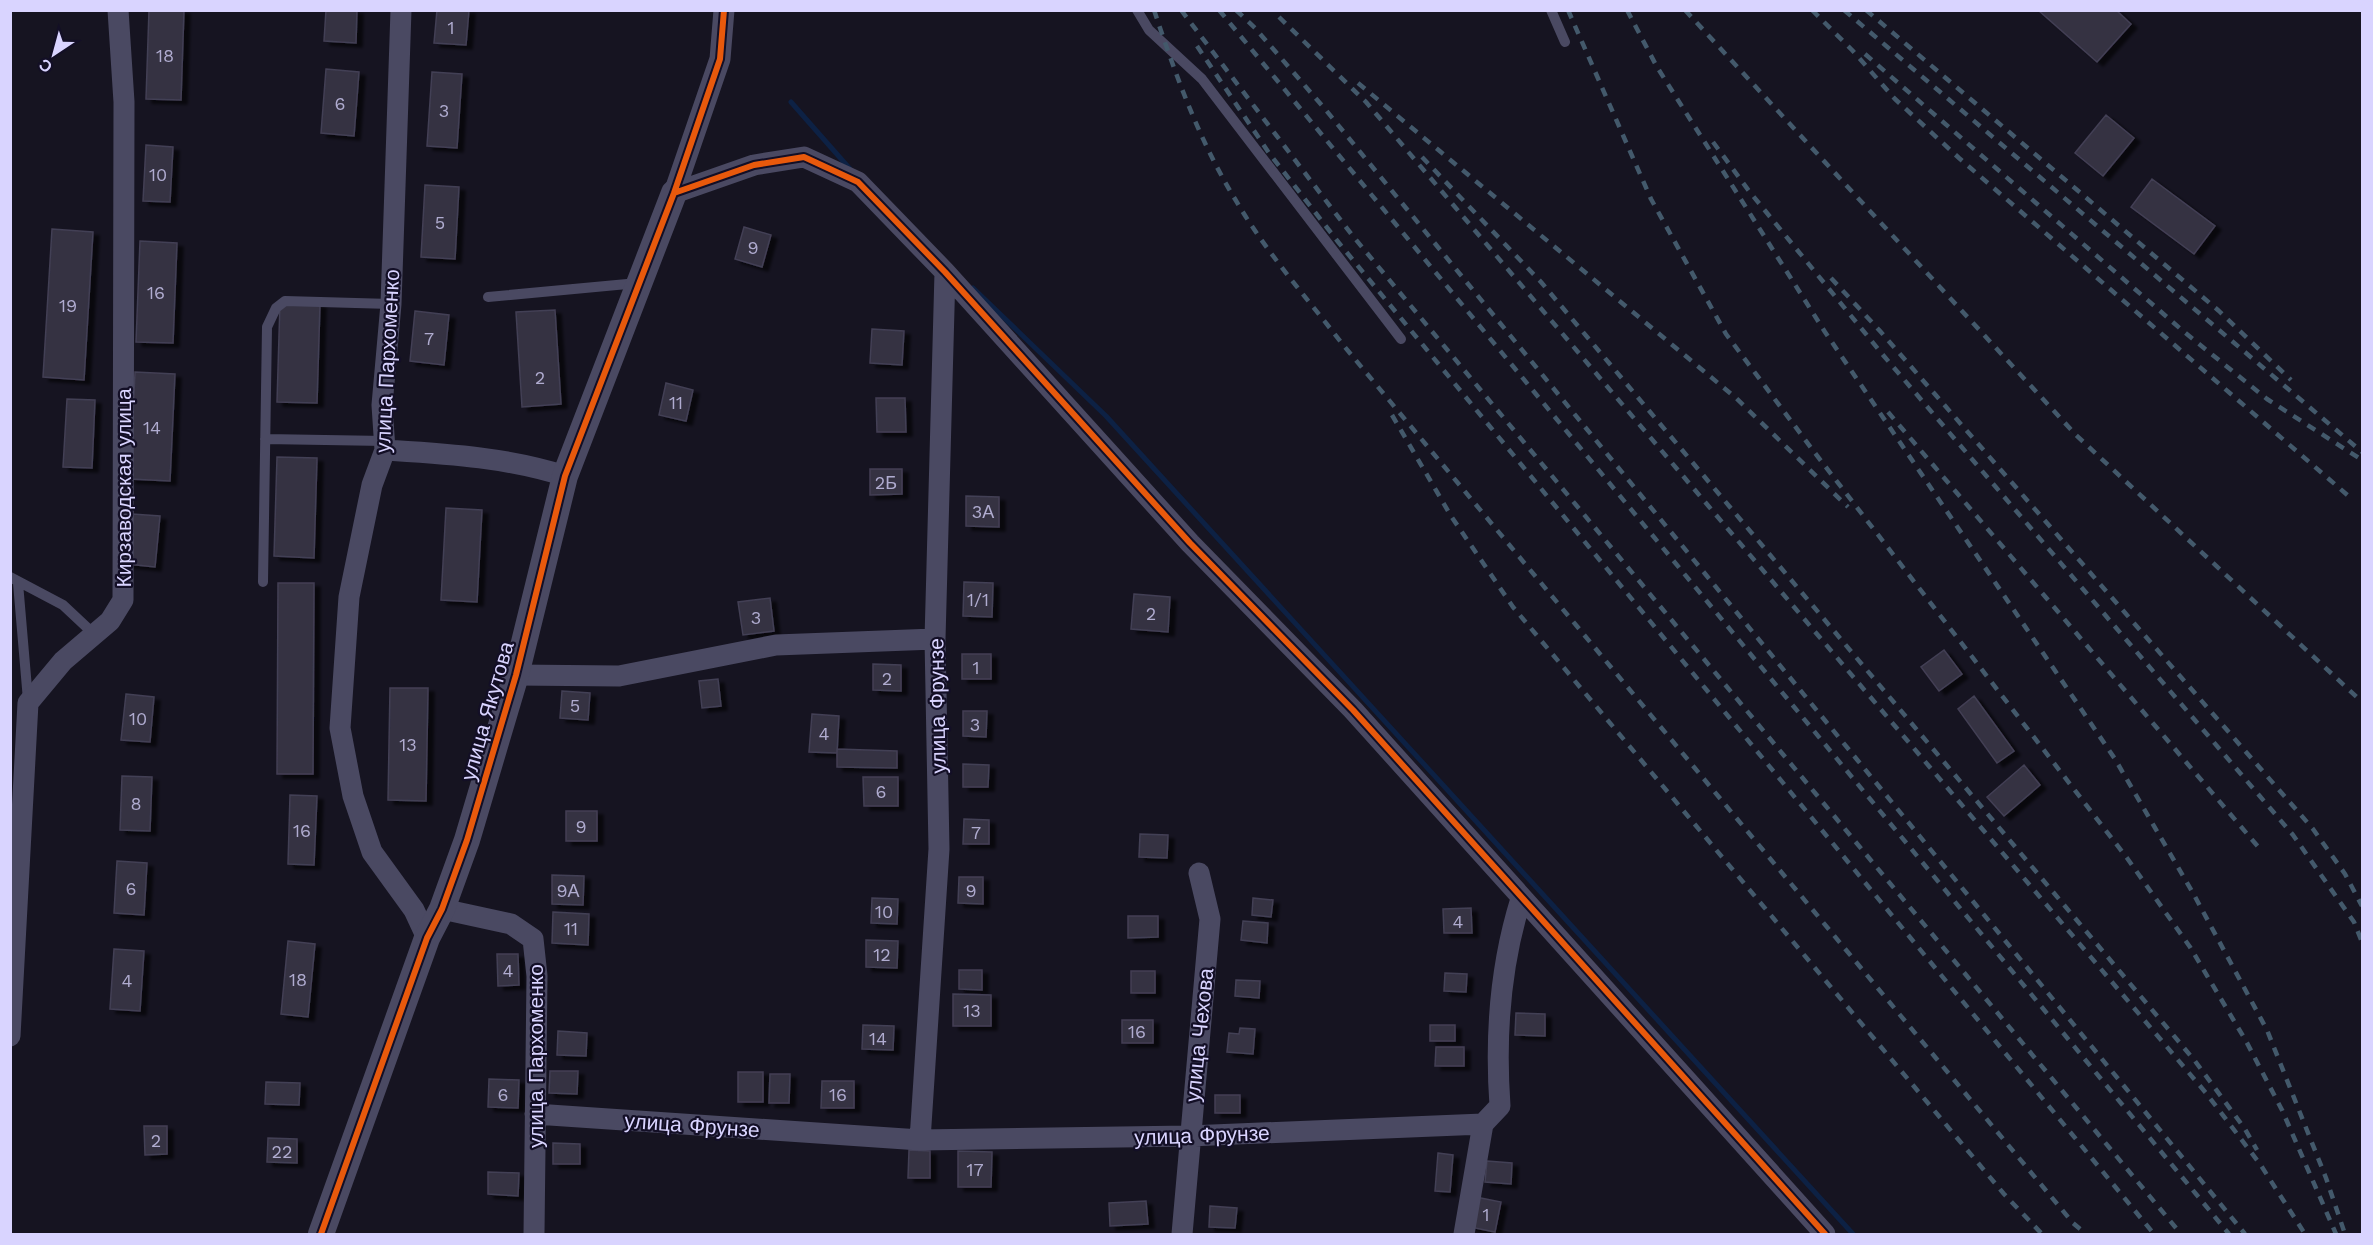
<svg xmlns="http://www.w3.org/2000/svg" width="2373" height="1245" viewBox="0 0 2373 1245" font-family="'Work Sans',sans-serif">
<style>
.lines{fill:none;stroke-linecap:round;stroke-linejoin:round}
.stream{stroke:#0d2144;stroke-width:5}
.building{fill:#343243;stroke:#433f54;stroke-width:1.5;filter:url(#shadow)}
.service{stroke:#4a4962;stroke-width:10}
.minor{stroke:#4a4962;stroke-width:21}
.tertiary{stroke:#4a4962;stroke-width:26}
.rail{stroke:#43596b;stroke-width:4.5;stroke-dasharray:9 8;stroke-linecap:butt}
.cycleway-casing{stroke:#130f26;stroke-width:10}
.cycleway{stroke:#e8590c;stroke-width:6}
.labels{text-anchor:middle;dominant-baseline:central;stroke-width:4.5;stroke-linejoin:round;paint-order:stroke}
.number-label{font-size:18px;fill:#b0acd0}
.street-label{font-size:21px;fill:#d9d4ff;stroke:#130f26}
</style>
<defs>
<filter id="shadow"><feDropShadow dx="6" dy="4" stdDeviation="1.5" flood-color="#0009"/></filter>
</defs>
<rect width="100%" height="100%" fill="#161421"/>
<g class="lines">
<!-- stream -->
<path class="stream" d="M791,102L850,169
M973,288L1106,416L1853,1234"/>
</g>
<!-- building -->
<path class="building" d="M149,10H184L181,100L146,99Z
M326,10H357L356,43L324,41Z
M437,10H469L466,45L434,43Z
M2038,10H2116L2131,24L2097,62Z
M326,69L359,72L354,136L321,133Z
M432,72L462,74L457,148L427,146Z
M2106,115L2134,138L2103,176L2075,153Z
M146,145L173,147L170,202L143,201Z
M2152,179L2215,226L2194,254L2131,207Z
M425,185L459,187L455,259L421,257Z
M744,227L771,235L762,267L735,259Z
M52,229L93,232L84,380L43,377Z
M140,241L177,243L173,343L136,342Z
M280,303L320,304L317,403L277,402Z
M555,310L561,404L522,407L516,312Z
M415,311L449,315L444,365L410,361Z
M872,329L904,331L902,365L870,363Z
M135,372L175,374L170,481L130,479Z
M666,383L693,390L686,421L659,415Z
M876,398H905L906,432H877Z
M67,399L95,400L92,468L63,467Z
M277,457L317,458L314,558L274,556Z
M870,469H902V494L870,495Z
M966,496L999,497V527L966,526Z
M446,508L482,510L477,602L441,600Z
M132,514L160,516L155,567L127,564Z
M964,582L993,583L992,617L963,616Z
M278,583H314L313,774H277Z
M1134,594L1170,597L1168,632L1131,629Z
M770,598L774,631L743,635L738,602Z
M1944,650L1962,674L1939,691L1921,667Z
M962,654H991V679H962Z
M873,664L901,665V691L873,690Z
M718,679L721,706L702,708L699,681Z
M390,688H428L426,801L388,800Z
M562,691L590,693L588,720L560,718Z
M126,694L154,697L150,742L121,740Z
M1974,696L2014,751L1997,763L1958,709Z
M963,711H987L986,737L963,736Z
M812,714L839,716L837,753L809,752Z
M837,749L897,751V768L837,767Z
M963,764L989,765L988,787H963Z
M2024,765L2040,785L2004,816L1987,797Z
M122,776L152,777L150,831L120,830Z
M863,777H898V806H864Z
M290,795L317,796L314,865L288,864Z
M566,811H597V841H566Z
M964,819L989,820V844H963Z
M1140,834L1168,835L1167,858L1139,857Z
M117,861L147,863L144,915L114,913Z
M552,875L584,876L583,905L552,904Z
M959,877H983V904L958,903Z
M872,898L898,899L897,924L871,923Z
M1253,898L1273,900L1271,917L1252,915Z
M1471,908L1472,933H1444L1443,909Z
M553,912L589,914L588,945L552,943Z
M1128,916H1158V937L1128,938Z
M1243,921L1268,923L1267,943L1241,940Z
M866,940L898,941L897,968L866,967Z
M288,941L315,944L308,1017L281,1014Z
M114,949L144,951L140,1011L110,1009Z
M497,954H518L519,985L498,986Z
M959,970H982V990L959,989Z
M1131,971H1155V993H1131Z
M1445,973L1467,974L1466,992L1444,991Z
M1236,980L1260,981L1259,998L1235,996Z
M953,994L991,995V1026H953Z
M1516,1013L1545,1014V1036L1515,1035Z
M1122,1020H1153V1043H1122Z
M863,1025L894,1026L893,1050L862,1049Z
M1430,1025H1455V1041H1430Z
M1240,1028L1255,1029L1253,1054L1227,1052L1229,1033L1239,1034Z
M558,1031L587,1033L586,1056L557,1055Z
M1436,1047H1464V1066H1435Z
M550,1071H578L577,1094L549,1093Z
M738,1072H763V1102H738Z
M770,1074H790L789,1103H769Z
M489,1079L519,1080L518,1108L488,1107Z
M822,1081H854V1108H821Z
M266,1082L300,1083L299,1105L265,1104Z
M1215,1095H1240V1113H1215Z
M144,1126H167V1154L145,1155Z
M268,1138L297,1139V1163L267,1162Z
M553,1143L580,1144V1164H553Z
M909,1150L930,1151V1178H908Z
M958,1151L992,1152L991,1187H958Z
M1438,1153L1453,1155L1450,1192L1435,1191Z
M1487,1161L1512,1163L1511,1184L1485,1182Z
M488,1172L519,1173L518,1196L488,1194Z
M1476,1197L1501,1202L1495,1232L1470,1227Z
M1146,1201L1148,1224L1110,1226L1109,1203Z
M1210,1206L1237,1208L1235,1228L1209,1227Z"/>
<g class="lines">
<!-- service -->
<path class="service" d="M1137,10L1149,30L1202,79L1401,339
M1551,10L1565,42
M488,297L638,283
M265,439L385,441
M10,577L63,605L95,635
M263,582L267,327L276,308L285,301L391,304
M18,583L28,700"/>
<!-- minor -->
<path class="minor" d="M401,10L391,304L382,405L385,450L372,485L349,597L340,728L353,796L372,852L414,910L427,938
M674,193L754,165L804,157L858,182L945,272L1190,543L1353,710L1825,1234
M674,193L720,59L724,10
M385,450C447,454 505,457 565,476
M516,675L619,676L776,645L935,639
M442,909L511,924L533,939L537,976L534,1234
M10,1036L28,703L63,661L110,621L123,600L124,102L118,10
M535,1114L920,1140L1189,1136L1483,1124
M920,1140L939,849L935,639L945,272
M1182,1234L1210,919L1199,873
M1464,1234L1483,1124L1500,1106C1495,1036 1500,966 1521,899"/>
<!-- tertiary -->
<path class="tertiary" d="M321,1234L427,938L442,909L467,840L516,675L565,476L674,193"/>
<!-- rail -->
<path class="rail" d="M1154,10C1176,76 1199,140 1235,199C1265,251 1307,298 1344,346L2073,1223L2086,1234
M1181,10L1352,235L2181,1234
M1219,10L2229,1234
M1236,10L1255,28L1325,109L2245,1234
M1568,10L1651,199L1726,334L1815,453L2127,858L2190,947L2246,1041L2282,1110L2336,1234
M1627,10L1657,67L1825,332L2115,759L2193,893L2267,1030L2326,1178L2345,1234
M1685,10L2076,435L2362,702
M1812,10L1852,50L1895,99L1959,158L2353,500
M1844,10L2362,452
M1866,10L2219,311L2291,380
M1279,17L1366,102L2206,1093L2260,1164L2305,1234
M1197,46L1269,153L1339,243L2154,1234
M1865,54L2183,331L2267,399L2362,460
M1358,83L1736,398L1848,507
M1713,142L1749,191L1883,355L2293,835L2354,922L2362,942
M1422,157L1541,282L2195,1061L2245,1129L2257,1150
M1831,278L1880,331L2313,829L2345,874L2362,906
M1888,412L2260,849
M1392,415L1451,516L1513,607L2004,1194L2042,1234"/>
<defs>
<path id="cycleway" d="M674,193L754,165L804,157L858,182L945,272L1190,543L1353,710L1825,1234
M321,1234L427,938L442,909L467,840L516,675L565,476L674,193L720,59L724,10"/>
</defs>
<!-- cycleway casing -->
<use href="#cycleway" class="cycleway-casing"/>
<!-- cycleway -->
<use href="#cycleway" class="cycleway"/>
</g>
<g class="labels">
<!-- number labels -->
<g class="number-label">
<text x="451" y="27">1</text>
<text x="165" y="55">18</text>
<text x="340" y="103">6</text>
<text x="444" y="110">3</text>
<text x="158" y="174">10</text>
<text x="440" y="222">5</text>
<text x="753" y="247">9</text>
<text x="156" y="292">16</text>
<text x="68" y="305">19</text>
<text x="429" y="338">7</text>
<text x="540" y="377">2</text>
<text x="676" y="402">11</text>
<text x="152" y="427">14</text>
<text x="886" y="482">2Б</text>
<text x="983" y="511">3А</text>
<text x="978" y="599">1/1</text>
<text x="1151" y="613">2</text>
<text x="756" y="617">3</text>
<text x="976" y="667">1</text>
<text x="887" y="678">2</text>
<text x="575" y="705">5</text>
<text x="138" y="718">10</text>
<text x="975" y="724">3</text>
<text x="824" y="733">4</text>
<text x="408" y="744">13</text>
<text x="881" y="791">6</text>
<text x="136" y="803">8</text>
<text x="581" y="826">9</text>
<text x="302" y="830">16</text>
<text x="976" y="832">7</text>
<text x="131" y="888">6</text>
<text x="568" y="890">9А</text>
<text x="971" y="890">9</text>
<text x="884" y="911">10</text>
<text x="1458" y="921">4</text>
<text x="571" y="928">11</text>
<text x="882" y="954">12</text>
<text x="508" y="970">4</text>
<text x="298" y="979">18</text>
<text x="127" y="980">4</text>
<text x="972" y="1010">13</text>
<text x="1137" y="1031">16</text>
<text x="878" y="1038">14</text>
<text x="503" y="1094">6</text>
<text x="838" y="1094">16</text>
<text x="156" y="1140">2</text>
<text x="282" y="1151">22</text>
<text x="975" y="1169">17</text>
<text x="1486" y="1214">1</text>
</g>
<!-- street labels -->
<g class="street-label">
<text transform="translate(387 361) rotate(-87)">улица Пархоменко</text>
<text transform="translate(123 488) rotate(-90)">Кирзаводская улица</text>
<text transform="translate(937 706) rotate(-91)">улица Фрунзе</text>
<text transform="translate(487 711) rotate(-74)">улица Якутова</text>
<text transform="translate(1199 1035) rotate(-84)">улица Чехова</text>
<text transform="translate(535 1056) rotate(-90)">улица Пархоменко</text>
<text transform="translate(692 1125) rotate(4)">улица Фрунзе</text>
<text transform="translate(1202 1135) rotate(-2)">улица Фрунзе</text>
</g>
</g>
<!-- border -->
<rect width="2373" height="1245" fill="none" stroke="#d9d4ff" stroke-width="24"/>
<!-- north arrow -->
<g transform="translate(54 54) rotate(216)" stroke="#130f26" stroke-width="4.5" paint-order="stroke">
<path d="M0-4.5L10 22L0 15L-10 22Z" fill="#d9d4ff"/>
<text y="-9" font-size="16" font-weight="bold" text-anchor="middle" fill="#d9d4ff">С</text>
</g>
</svg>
